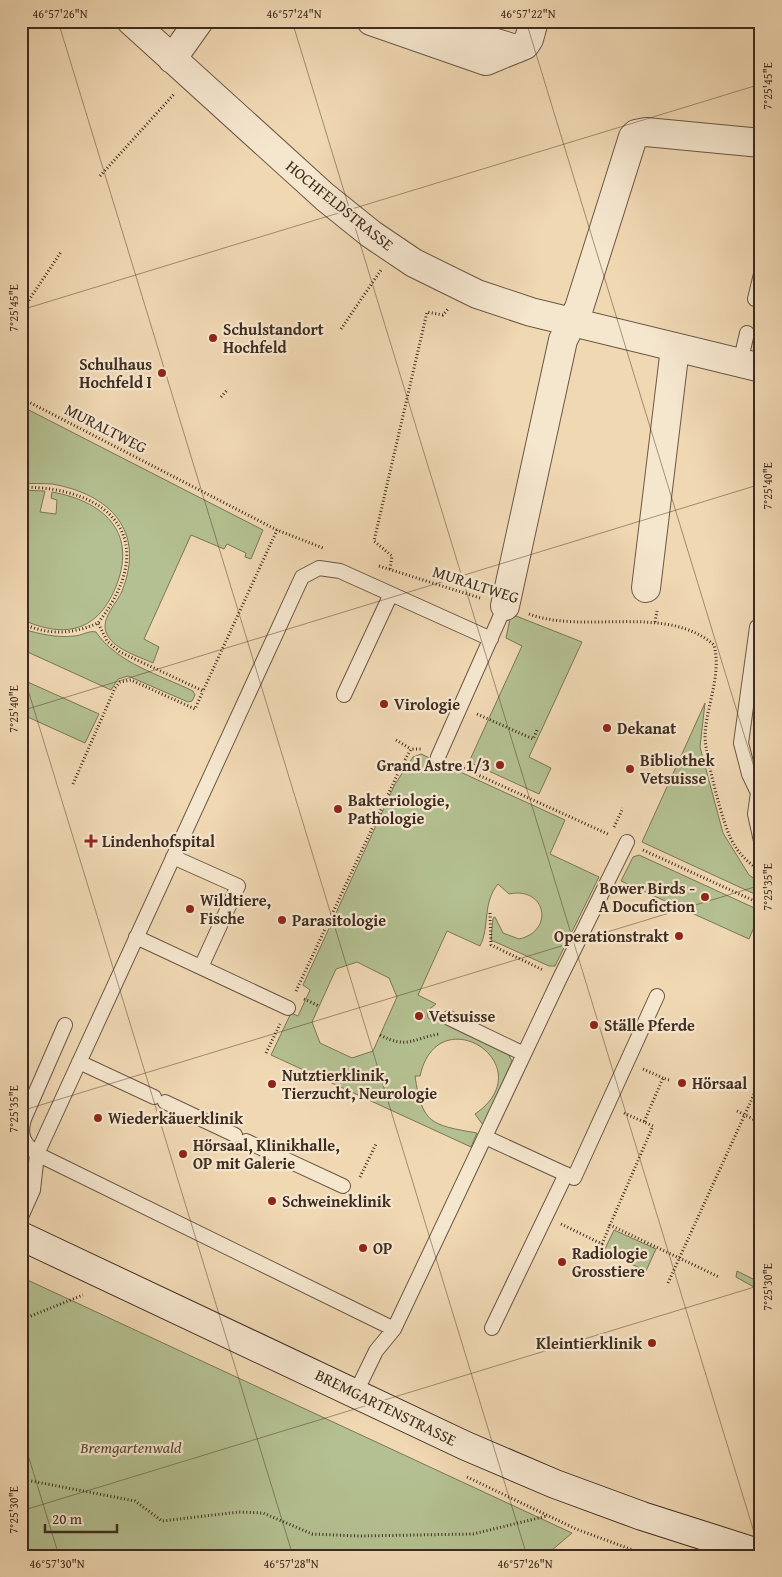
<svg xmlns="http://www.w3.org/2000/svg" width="782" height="1577" viewBox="0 0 782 1577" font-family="'Gentium Book Plus',serif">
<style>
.green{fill:#b4c091;stroke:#7a7658;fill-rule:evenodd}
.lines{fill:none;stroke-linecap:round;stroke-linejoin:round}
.service-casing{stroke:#6b5745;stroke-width:16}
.minor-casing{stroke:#6b5745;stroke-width:30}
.secondary-casing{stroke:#3f2c20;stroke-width:30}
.path{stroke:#3f2c20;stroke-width:3;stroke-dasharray:1 2.5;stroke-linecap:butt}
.service{stroke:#f5e6ce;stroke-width:14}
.minor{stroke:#f5e6ce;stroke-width:28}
.secondary{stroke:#f5e6ce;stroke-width:28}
.ticks{fill:none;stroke:#3f2c20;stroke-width:1;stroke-opacity:0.45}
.poi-dot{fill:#8f2418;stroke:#f5e6ce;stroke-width:2}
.labels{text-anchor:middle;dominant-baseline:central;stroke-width:4.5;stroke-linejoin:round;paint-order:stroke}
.street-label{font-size:16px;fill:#3f2c20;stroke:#f5e6ce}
.poi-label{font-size:16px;font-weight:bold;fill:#3f2c20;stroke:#f5e6ce;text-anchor:start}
.park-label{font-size:16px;font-style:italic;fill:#564a37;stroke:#f5e6ce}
.neatline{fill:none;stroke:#3f2c20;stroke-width:2}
.ticks-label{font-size:12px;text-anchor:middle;fill:#3f2c20}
</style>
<rect width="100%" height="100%" fill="#f0d8b3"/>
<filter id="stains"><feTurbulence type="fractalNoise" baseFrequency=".004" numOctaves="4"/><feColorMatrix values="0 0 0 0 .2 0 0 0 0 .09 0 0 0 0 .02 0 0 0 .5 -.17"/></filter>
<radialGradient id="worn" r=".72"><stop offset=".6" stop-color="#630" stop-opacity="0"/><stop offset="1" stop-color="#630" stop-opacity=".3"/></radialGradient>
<!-- green -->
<path class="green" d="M21,406L263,530L251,559L245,557L246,553L227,544L224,549L191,535L144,639L159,647L153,663C138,656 112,649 106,632C101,618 117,603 122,591C146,531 110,494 52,484C42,483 31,484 21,483Z
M21,490L45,491L40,512L56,514L57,500L51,498L52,492C102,501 137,530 117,584C99,631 66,640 21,619Z
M511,614L582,642L529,757L551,768L539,794L469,762L522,646L506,638Z
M23,629C39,634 57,638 74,636C81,636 89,630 96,632C117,663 160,675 193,691L195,695L192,701L188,702L128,676L118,679L111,690L21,649Z
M21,679L99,714L85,743L21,714Z
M705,703L700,747L723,833L749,875L761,883V897L642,842Z
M421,754L565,820L550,854L599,877L555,966H549L491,940L493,918L495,917L503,933L519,939C555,931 546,886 509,894L498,884C482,903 490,927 480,946L447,931L418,995L436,1004L427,1011L428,1018L433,1021L440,1017L507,1052L512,1061L483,1125L475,1114C545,1066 438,995 420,1076H415C422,1124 431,1125 477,1133L471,1147L271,1055L291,1013L298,1016L310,990L303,985L395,784L413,757ZM357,962L389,978L397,997L373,1051L352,1058L320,1043L312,1022L336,969Z
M639,855L761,911L749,939L621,881L633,857Z
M614,1230L656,1249L646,1271L604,1251Z
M761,1268V1291L736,1277L737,1271L755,1280Z
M21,1277L572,1533L545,1556H21Z"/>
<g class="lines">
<defs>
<path id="service" d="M755,299L761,274
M740,363L747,333
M757,627L741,743L749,774L758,793
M344,695L391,594
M438,757L505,606
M759,785L755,814L761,841
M173,857L238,886L201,967
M136,937L288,1008
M449,1018L524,1054
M65,1025L24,1119C19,1136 24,1144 37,1154L394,1329
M79,1062L154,1097
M165,1102L235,1135
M485,1137L574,1178L657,996
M246,1141L343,1186
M21,1217L33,1190L37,1154L302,577L319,568L340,571L491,639
M492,1328L566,1174
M356,1392L376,1351L394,1329L560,978L627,842"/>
<path id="minor" d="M131,21L325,197L371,234L414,263L477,294L531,312L761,368
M371,21L486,61L525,45L529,39L534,21
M445,21L456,31L516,49
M172,59L199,21
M646,588L675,348
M505,606L563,340L579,308L633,137L636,134L646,132L761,143"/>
<path id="secondary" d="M21,1236L466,1446L555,1484L642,1516L761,1554"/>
</defs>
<!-- service casing -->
<use href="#service" class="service-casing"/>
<!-- minor casing -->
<use href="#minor" class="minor-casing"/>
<!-- secondary casing -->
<use href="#secondary" class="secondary-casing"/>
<!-- path -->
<path class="path" d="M100,176L175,93
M21,312L61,252
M341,329L381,270
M262,354L269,347
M221,397L228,389
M21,398L277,530L323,548
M21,487C114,487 161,542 98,623
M379,566L480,598
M390,569L392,556L374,541L427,312L443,315L448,309
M529,614C585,635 666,603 714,645C722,675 706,706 705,736C705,755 723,825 732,841C739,854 748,863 761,871
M655,622L657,611
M21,623C47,635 71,635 98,623L107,641L120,652L203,691L277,530
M477,714L533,739L538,728
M396,740L411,749
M454,764L610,835
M73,784L115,688L120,682L131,680L195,709L203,691
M614,827L623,808
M643,850L761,904
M490,913L491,945L543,970
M296,991L400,769L411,749H421
M304,999L319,1006
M380,1035C407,1049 412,1039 439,1034
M266,1053L280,1024
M643,1069L663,1078
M669,1080L663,1078L644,1122L653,1126L610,1225L719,1277
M737,1111L761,1123
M624,1113L644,1122
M360,1177L376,1144
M561,1224L602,1244L610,1225
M668,1283L761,1079
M21,1320L83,1295
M467,1477L576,1529L649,1556
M21,1479L135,1501L162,1521L239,1512L263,1513L312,1534L359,1536L473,1534L547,1516"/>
<!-- service -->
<use href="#service" class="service"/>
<!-- minor -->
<use href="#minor" class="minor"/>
<!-- secondary -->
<use href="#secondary" class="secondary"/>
</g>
<!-- ticks -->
<path class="ticks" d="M58,21L527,1556M292,21L761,1555M526,21L761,790M760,21L761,25M21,310L761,84M21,667L293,1556M21,711L761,484M21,1111L761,885M21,1432L59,1556M21,1511L761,1285"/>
<!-- markers -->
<g class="poi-dot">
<circle cx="213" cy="338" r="5"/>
<circle cx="162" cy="373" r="5"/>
<circle cx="384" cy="704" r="5"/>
<circle cx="607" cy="728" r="5"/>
<circle cx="500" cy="765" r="5"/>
<circle cx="630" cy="769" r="5"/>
<circle cx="338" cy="809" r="5"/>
<path d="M88.5 833.5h5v5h5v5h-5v5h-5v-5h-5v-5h5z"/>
<circle cx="705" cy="897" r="5"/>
<circle cx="190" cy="909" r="5"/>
<circle cx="282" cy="920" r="5"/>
<circle cx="679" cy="936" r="5"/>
<circle cx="419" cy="1016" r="5"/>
<circle cx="594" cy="1025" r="5"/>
<circle cx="682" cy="1083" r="5"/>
<circle cx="272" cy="1084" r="5"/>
<circle cx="98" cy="1118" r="5"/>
<circle cx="183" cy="1154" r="5"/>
<circle cx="272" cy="1201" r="5"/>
<circle cx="363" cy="1248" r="5"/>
<circle cx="562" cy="1262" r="5"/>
<circle cx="652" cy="1343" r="5"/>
</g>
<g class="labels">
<!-- street labels -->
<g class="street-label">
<text transform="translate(340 205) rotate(39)">HOCHFELDSTRASSE</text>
<text transform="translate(106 428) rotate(27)">MURALTWEG</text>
<text transform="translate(476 584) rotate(18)">MURALTWEG</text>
<text transform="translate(386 1407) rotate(26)">BREMGARTENSTRASSE</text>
</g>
<!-- poi labels -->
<g class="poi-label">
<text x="223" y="329">Schulstandort<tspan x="223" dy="18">Hochfeld</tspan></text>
<text x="152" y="364" text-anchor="end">Schulhaus<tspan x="152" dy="18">Hochfeld I</tspan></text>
<text x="394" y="704">Virologie</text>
<text x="617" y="728">Dekanat</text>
<text x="640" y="760">Bibliothek<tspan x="640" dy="18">Vetsuisse</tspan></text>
<text x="490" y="765" text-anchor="end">Grand Astre 1/3</text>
<text x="348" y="800">Bakteriologie,<tspan x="348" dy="18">Pathologie</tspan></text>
<text x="102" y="841">Lindenhofspital</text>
<text x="695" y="888" text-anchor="end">Bower Birds -<tspan x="695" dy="18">A Docufiction</tspan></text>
<text x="200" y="900">Wildtiere,<tspan x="200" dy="18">Fische</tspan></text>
<text x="292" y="920">Parasitologie</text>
<text x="669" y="936" text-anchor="end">Operationstrakt</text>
<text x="429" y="1016">Vetsuisse</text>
<text x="604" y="1025">Ställe Pferde</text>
<text x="282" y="1075">Nutztierklinik,<tspan x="282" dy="18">Tierzucht, Neurologie</tspan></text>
<text x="692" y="1083">Hörsaal</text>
<text x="108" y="1118">Wiederkäuerklinik</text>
<text x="193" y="1145">Hörsaal, Klinikhalle,<tspan x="193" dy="18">OP mit Galerie</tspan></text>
<text x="282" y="1201">Schweineklinik</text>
<text x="373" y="1248">OP</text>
<text x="572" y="1253">Radiologie<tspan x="572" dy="18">Grosstiere</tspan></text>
<text x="642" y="1343" text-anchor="end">Kleintierklinik</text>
</g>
<!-- park labels -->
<g class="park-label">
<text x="131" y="1447">Bremgartenwald</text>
</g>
</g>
<!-- margin -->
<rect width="782" height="1577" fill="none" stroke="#f0d8b3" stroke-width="55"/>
<!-- scale -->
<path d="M45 1524v8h72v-8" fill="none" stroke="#3f2c20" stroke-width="2.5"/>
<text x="52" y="1524" font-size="15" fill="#3f2c20" stroke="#f5e6ce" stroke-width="4" paint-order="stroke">20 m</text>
<rect x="28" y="28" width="726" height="1522" class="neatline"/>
<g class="ticks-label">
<text x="60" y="18">46°57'26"N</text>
<text x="294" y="18">46°57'24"N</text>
<text x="528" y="18">46°57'22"N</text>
<text transform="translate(768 86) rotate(-90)" y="4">7°25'45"E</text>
<text transform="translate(14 308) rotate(-90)" y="4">7°25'45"E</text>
<text transform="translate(768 486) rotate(-90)" y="4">7°25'40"E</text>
<text transform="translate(14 709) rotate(-90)" y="4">7°25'40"E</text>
<text transform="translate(768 887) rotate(-90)" y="4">7°25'35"E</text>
<text transform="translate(14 1109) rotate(-90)" y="4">7°25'35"E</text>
<text transform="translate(768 1287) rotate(-90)" y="4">7°25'30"E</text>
<text transform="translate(14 1510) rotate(-90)" y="4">7°25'30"E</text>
<text x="57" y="1568">46°57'30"N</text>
<text x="291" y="1568">46°57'28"N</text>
<text x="525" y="1568">46°57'26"N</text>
</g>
<rect width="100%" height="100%" filter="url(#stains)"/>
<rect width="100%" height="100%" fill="url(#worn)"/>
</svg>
